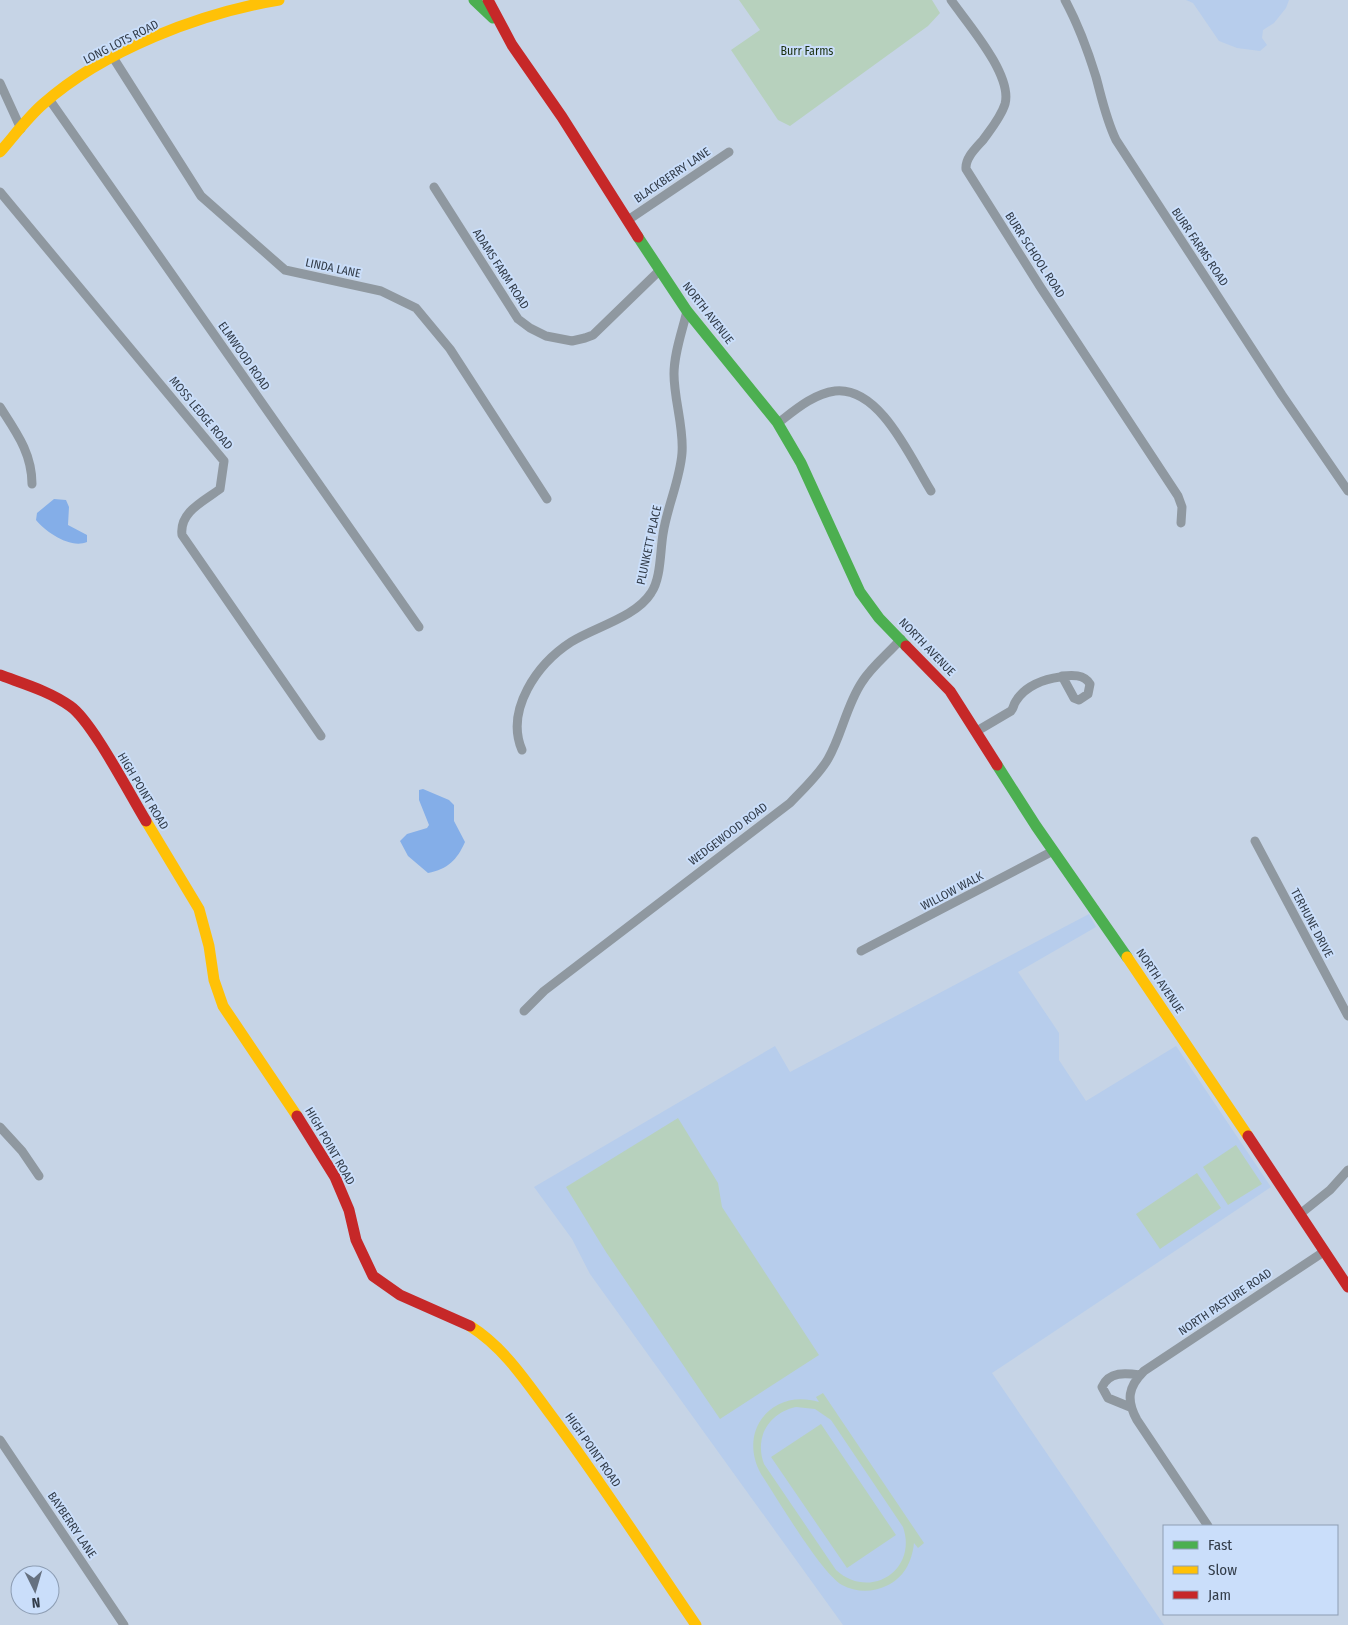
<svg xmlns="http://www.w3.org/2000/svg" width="1348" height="1625" viewBox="0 0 1348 1625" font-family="'Fira Sans Condensed',sans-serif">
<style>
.built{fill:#b7cdec}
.green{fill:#b7d1bd;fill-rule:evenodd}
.water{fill:#84aee8}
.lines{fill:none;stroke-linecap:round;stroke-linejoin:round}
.street{stroke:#8f98a0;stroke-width:9}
.fast{stroke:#4caf50;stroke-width:11}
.slow{stroke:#ffc107;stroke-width:11}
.jam{stroke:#c62828;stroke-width:11}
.labels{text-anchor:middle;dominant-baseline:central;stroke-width:4;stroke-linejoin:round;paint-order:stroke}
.street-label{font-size:12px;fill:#323c49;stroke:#cadefa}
.park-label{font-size:12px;fill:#1b3110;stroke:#cadefa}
</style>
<rect width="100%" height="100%" fill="#c6d4e6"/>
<!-- built -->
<path class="built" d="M1186,0H1289L1286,8L1274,23L1263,30L1262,38L1267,45L1260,51L1237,48L1219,41L1193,3Z
M1089,914L1096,927L1018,972L1059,1033V1060L1086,1101L1176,1046L1271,1187L992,1373L1164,1625H843L590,1274L572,1239L534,1187L775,1046L790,1072Z"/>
<!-- green -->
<path class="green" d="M739,0H932L940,13L928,26L790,126L778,120L731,50L760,30Z
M678,1118L718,1183L722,1207L819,1355L720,1419L606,1252L566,1187Z
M1236,1145L1262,1184L1228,1205L1203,1167Z
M1197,1173L1221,1208L1160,1249L1136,1214Z
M823,1393L924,1543L918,1548L914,1543C912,1562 904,1578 886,1586C872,1593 855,1592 842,1585C821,1573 777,1498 761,1474C737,1431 772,1388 819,1402L816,1397ZM796,1407L815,1409L831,1420L903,1527C918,1570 870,1601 836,1570L764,1464C754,1437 769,1413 796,1407Z
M821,1424L896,1535L847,1568L771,1457Z"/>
<!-- water -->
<path class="water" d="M54,499L66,500L69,507L68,525L87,535V542C70,549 46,532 36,520L37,513Z
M423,789L449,800L454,805V821L465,842C457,860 448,869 428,873L408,856L400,841L407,834L427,828L429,825L419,800V790Z"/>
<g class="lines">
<!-- street -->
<path class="street" d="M951,0C967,23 1013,75 1005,104C1001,117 991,129 983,140C976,148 965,158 966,169L1041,288L1178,496L1182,507L1181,523
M1065,0C1078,24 1088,51 1096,77C1102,99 1106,119 1116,140L1282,395L1348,491
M114,59L201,196L285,270L381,291L416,308L450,349L547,499
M0,83L21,129
M49,99L419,627
M434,187L518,319L530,328L546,336L572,341L585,338L593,335L659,271
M0,192L224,461L220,489C204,501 179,512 182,535L321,736
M628,220L729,152
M0,407C16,432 32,453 32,484
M778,423C795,410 813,394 835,391C880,386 911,459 931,491
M977,731L1011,711C1014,708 1013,705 1016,701C1025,686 1044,679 1060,677L1062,676C1072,675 1084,674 1090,684L1088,694L1079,700L1074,698L1062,676
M522,750C505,710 537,664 571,642C595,627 636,617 651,593C661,579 660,552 663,534C667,507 680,480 682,453C684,427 674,400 674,374C674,353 682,332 687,311
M1255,841L1348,1016
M861,951L1053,851
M524,1011L544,991L790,803C803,789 818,776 828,759C842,735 846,706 862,682C872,666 889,653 901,639
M0,1127L22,1151L39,1176
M1300,1214L1330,1190L1348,1170
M1130,1407L1108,1398L1102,1387C1109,1371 1126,1373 1140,1375
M0,1440L124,1625
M1208,1526L1137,1420C1126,1400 1128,1387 1144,1371L1325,1251"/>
<!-- fast -->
<path class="fast" d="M474,0L493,18
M638,237L687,311L777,422L801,463L860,592L879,618L906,646
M997,765L1036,826L1127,957"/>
<!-- slow -->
<path class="slow" d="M0,152C14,136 27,118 43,104C104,50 200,13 279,0
M146,821L199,909L209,946L214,980L223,1006L297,1116
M1127,957L1248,1136
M470,1326C505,1348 527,1383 551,1415C602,1483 648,1555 696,1625"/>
<!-- jam -->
<path class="jam" d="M488,0L512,45L562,117L638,237
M906,646L950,691L997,765
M0,675C24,684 49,691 70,706C92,721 130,795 146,821
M297,1116L335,1177L349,1210L356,1240L373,1276L400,1295L470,1326
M1248,1136L1348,1287"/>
</g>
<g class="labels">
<!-- street labels -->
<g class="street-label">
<text transform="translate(121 42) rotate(-27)">LONG LOTS ROAD</text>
<text transform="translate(672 175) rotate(-34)">BLACKBERRY LANE</text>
<text transform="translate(1200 247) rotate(56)">BURR FARMS ROAD</text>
<text transform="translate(1035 255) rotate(57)">BURR SCHOOL ROAD</text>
<text transform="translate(333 268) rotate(12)">LINDA LANE</text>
<text transform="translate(501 269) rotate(57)">ADAMS FARM ROAD</text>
<text transform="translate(708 313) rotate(52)">NORTH AVENUE</text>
<text transform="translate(244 356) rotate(55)">ELMWOOD ROAD</text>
<text transform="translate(201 413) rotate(50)">MOSS LEDGE ROAD</text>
<text transform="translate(649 545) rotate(-78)">PLUNKETT PLACE</text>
<text transform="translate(927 647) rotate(46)">NORTH AVENUE</text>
<text transform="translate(143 791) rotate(59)">HIGH POINT ROAD</text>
<text transform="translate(728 834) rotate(-37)">WEDGEWOOD ROAD</text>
<text transform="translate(952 891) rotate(-28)">WILLOW WALK</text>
<text transform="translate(1312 923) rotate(62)">TERHUNE DRIVE</text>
<text transform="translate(1160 981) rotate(56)">NORTH AVENUE</text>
<text transform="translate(330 1146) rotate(60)">HIGH POINT ROAD</text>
<text transform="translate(1225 1302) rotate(-34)">NORTH PASTURE ROAD</text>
<text transform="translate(593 1450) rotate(55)">HIGH POINT ROAD</text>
<text transform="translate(72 1525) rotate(56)">BAYBERRY LANE</text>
</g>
<!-- park labels -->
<g class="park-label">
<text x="807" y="51">Burr Farms</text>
</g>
</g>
<!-- legend -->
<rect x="1163" y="1525" width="175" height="90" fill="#cadefa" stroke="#8d9db3"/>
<rect x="1173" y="1541" width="25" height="8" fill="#4caf50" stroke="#8d9db3"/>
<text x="1208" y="1550" font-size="15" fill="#323c49">Fast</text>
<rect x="1173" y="1566" width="25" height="8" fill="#ffc107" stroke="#8d9db3"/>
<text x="1208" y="1575" font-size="15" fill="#323c49">Slow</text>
<rect x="1173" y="1591" width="25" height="8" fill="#c62828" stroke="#8d9db3"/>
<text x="1208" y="1600" font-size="15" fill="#323c49">Jam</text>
<!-- north arrow -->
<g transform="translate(35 1590) rotate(175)"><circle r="24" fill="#cadefa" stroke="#8d9db3"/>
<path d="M0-4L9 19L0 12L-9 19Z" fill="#667180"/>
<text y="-8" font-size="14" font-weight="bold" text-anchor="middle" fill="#323c49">N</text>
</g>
</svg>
